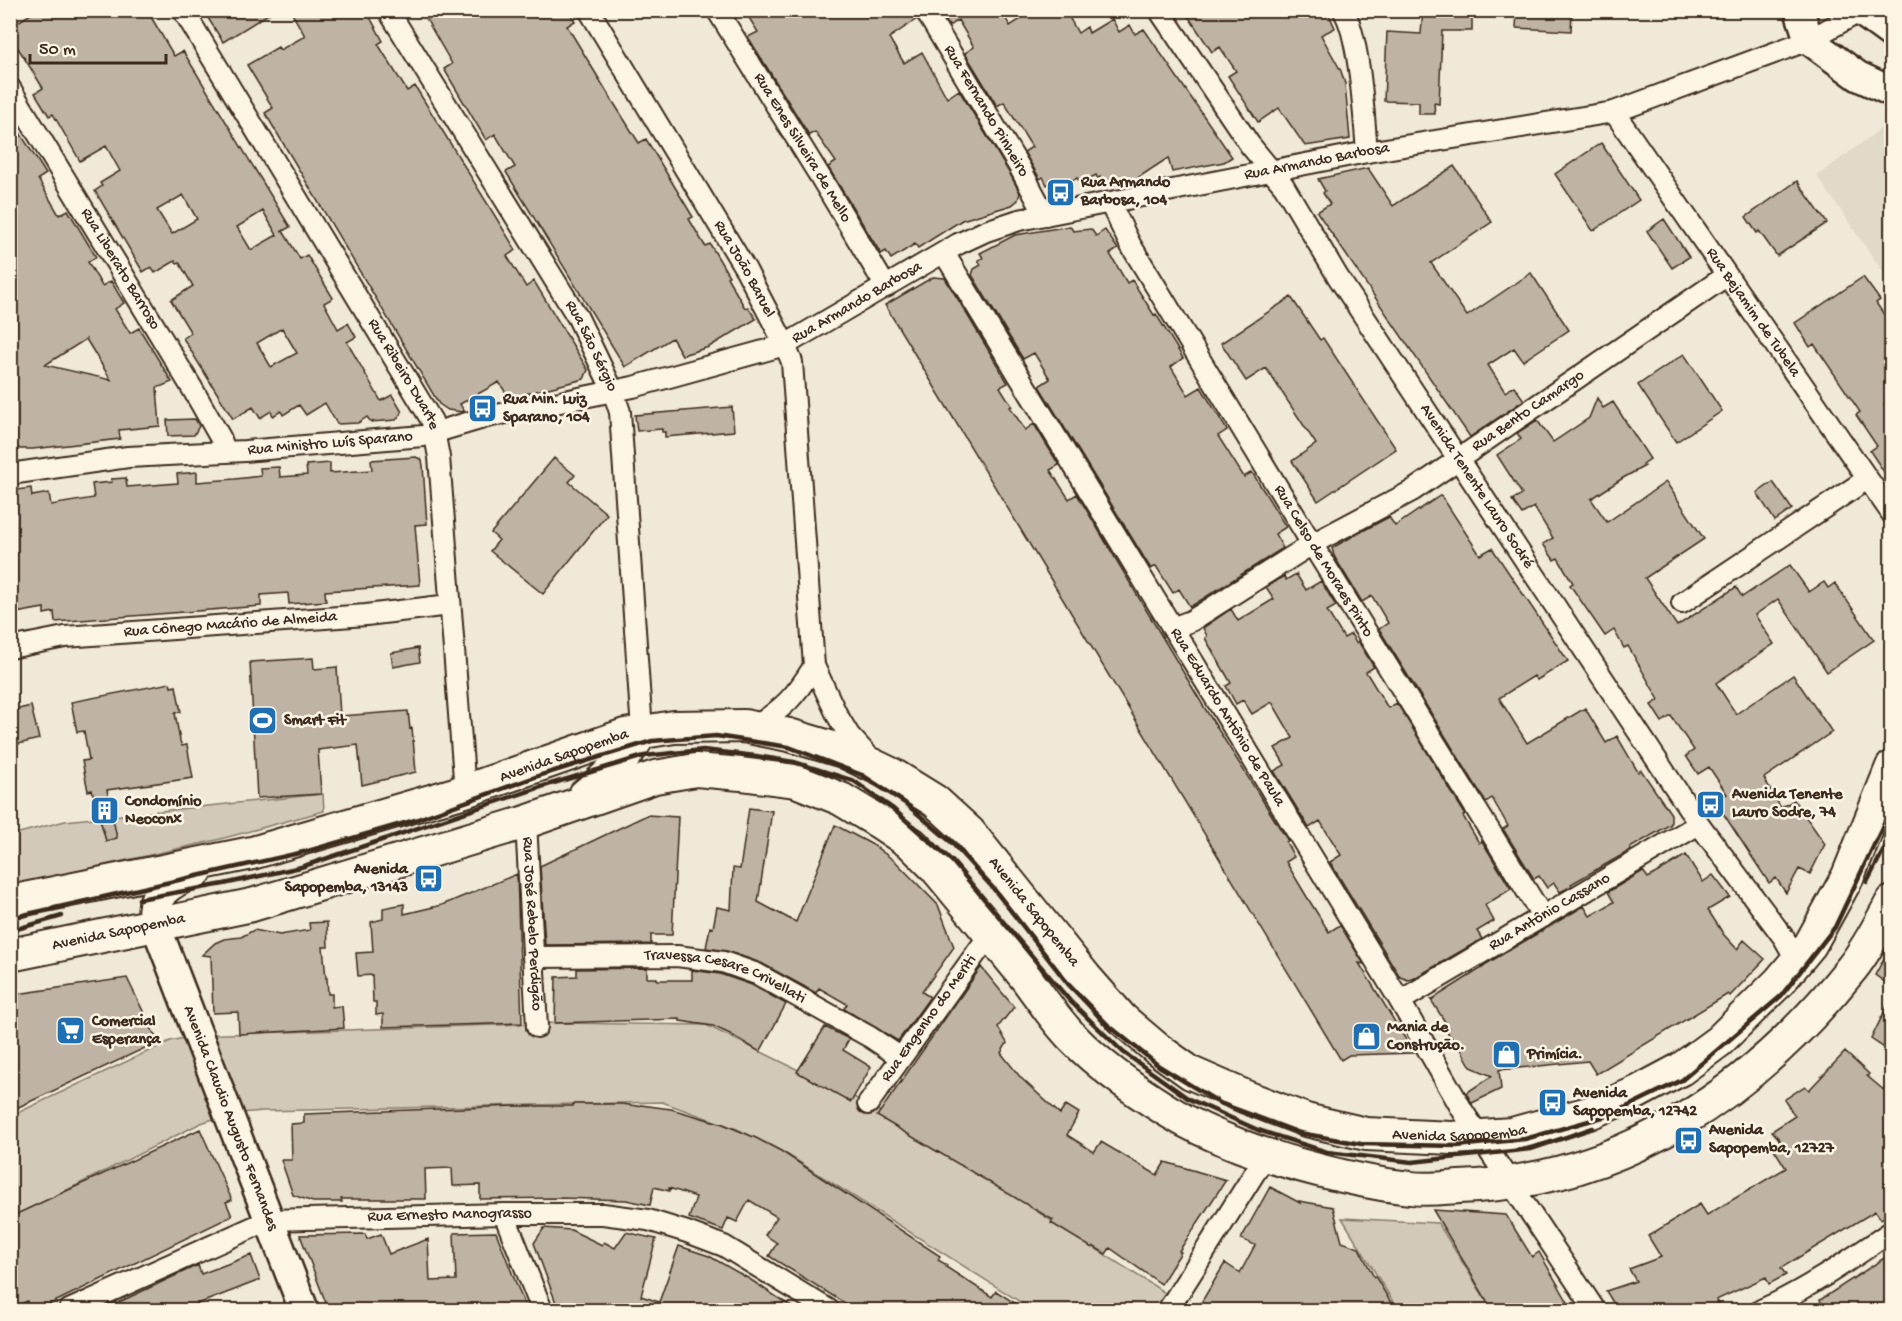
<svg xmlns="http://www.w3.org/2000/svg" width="1902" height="1321" viewBox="0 0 1902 1321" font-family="'Gochi Hand',sans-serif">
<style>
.built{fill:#e1d9c9}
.green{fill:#d2c9ba;stroke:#867a6c;stroke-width:1.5}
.building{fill:#beb3a4;stroke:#3b2a1e;stroke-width:1.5;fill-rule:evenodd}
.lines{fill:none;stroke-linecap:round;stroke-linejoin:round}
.street-casing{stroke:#3b2a1e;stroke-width:24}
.secondary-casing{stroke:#3b2a1e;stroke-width:33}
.primary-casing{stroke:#3b2a1e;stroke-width:36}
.street{stroke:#fcf5e5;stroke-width:20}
.secondary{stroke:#fcf5e5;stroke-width:28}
.primary{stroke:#fcf5e5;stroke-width:32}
.rail{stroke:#3b2a1e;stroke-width:4.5}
.labels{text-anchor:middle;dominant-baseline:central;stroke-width:5;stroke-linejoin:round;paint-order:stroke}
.street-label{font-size:16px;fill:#3b2a1e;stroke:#fcf5e5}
.poi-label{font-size:16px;font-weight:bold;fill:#3b2a1e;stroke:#fcf5e5;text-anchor:start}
</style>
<rect width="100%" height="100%" fill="#f0e9d9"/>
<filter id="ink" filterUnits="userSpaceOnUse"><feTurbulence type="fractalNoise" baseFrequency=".0167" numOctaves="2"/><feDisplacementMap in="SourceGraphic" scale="12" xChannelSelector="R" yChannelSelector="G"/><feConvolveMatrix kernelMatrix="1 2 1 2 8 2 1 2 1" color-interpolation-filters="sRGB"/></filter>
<g filter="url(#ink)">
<!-- built -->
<path class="built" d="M1891,121V120V284L1817,176Z"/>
<!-- green -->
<path class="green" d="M323,794L324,811L217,840L11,886V835L65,821Z
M557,1023L706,1025L868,1104L1192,1310H1033L788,1155L737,1129L662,1102L263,1111L229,1114L201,1123L11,1218V1116L170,1041L198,1035Z
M1342,1218L1438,1223L1492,1310H1398Z"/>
<!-- building -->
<path class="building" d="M37,10H147L174,56L183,51L290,227L281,232L283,231L300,259L307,255L333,298L324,303L338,329L348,323L356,337L347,342L381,401L392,395L402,412L396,420L371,422L367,417L358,423L337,424L325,403L306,415L299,405L283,415L281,411L273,416L271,411L260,418L253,407L233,419L183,338L191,333L171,300L193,286L179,262L177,263L175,261L155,273L151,267L143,272L95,191L102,186L100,183L120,171L106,146L80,161L53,114L49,116L35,93L43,88L10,35V27ZM183,195L197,219L172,234L157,210ZM263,211L277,235L251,250L237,227ZM282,328L297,353L271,367L257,343Z
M203,10H275L223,42Z
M290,10H366L383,41L378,44L407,91L415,86L516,250L507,256L526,287L534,281L588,370L584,379L509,398L499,382L460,404L464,411L462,412L448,410L439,404L265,113L273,108L247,65L278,47L280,50L305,36Z
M421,10H568L575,21L567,26L610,97L639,143L646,139L693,217L689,219L705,246L710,244L729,276L727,277L745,308L748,307L756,319L709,347L682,355L672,338L625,367L506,172L515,167L495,134L486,140L444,69L452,64Z
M744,10H913L917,19L889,38L904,63L922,52L947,98L959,90L1010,174L1020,193L1018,200L1012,205L962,220L918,248L915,244L891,259L886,251L881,254L828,167L836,162L815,132L809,135L748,37L758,32Z
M939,10H1001L1010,26L1035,10H1065L1078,33L1087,27L1089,33L1112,19L1119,32L1130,25L1135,34L1144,29L1232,157L1224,162L1172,172L1168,158L1139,177L1140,179L1105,186L1100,177L1098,179L1096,175L1081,183L1077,178L1057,188L1053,181L1047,185L1043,177L1040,179L1024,152L1032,147L1004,102L997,106L965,53L974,47L958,20L949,26Z
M1184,10H1327L1335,28L1321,35L1341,71L1345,84L1350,139L1305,146L1279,108L1258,122L1228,76L1236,71L1220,47L1212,52Z
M1423,10H1472V31H1442L1439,104L1434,103L1435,114H1419V102L1384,101L1387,32L1421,34Z
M1517,10H1572L1571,31L1516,28Z
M10,117L46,174L38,179L59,215L68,210L96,257L88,262L102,286L111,281L124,303L115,309L130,333L139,328L172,382L157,388L160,426L119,430L120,439L33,449H20L12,443ZM86,339L111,380L45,365Z
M1601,143L1639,200L1593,231L1555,174Z
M1454,166L1492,222L1431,263L1467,316L1531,273L1569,330L1523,361L1514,348L1488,365L1505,392L1514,386L1524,400L1470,437L1317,212L1330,204L1323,193L1325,191L1318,179L1368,168L1393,206Z
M1797,181L1827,223L1777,256L1759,231L1757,233L1746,217Z
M1664,219L1689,257L1672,268L1647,231Z
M1070,226L1073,231L1091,229L1096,236L1105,230L1118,249L1110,254L1127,283L1132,280L1154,315L1156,314L1183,358L1171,367L1188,395L1201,387L1227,430L1218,436L1244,477L1252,472L1286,527L1275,534L1283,548L1190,607L1179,589L1173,593L1156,566L1151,569L1039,386L1050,379L1034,353L1023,359L972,275L974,269L981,265L978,260L983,258L980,253L1015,235Z
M933,277L945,278L962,306L1008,383L1000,387L1012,406L1010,407L1025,430L1034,424L1059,465L1050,470L1069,499L1077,494L1204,707L1288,841L1286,842L1294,857L1286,862L1307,897L1329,932L1340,925L1364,964L1359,963L1414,1053L1349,1055L1341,1060L885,305Z
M1863,277L1880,300L1876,303L1892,326V399L1884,405L1892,416V484L1870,451L1877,446L1856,415L1860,412L1814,344L1810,347L1795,323Z
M1291,297L1320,340L1323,338L1396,449L1318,501L1292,461L1316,444L1266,368L1246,381L1221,343Z
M1684,354L1722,411L1676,442L1638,385Z
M1597,398L1603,408L1613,402L1650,459L1643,464L1645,466L1623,478L1591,499L1607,522L1666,482L1704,539L1645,578L1677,626L1736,587L1742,597L1790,565L1809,592L1824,582L1828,588L1835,583L1874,640L1827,672L1778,599L1755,615L1774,644L1716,683L1736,714L1793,675L1832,732L1764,778L1781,808L1794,800L1825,844L1810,874L1799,869L1786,893L1776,878L1769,883L1715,801L1727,794L1709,767L1698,774L1686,756L1694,750L1671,716L1662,722L1651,705L1659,700L1628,646L1624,648L1614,630L1605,636L1570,585L1573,583L1558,558L1554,560L1543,544L1553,538L1534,507L1522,514L1512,500L1522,494L1497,455L1521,439L1517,433L1537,420L1553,442L1589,418Z
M732,407L734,431L665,437V432H662V429L637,431L635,415Z
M195,419L199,426L194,435L168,436L167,420Z
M416,457L422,460L423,466L427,524L415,525L420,585L325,591L326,601L289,604L288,593L261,595V606L55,622L54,612L44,614V608L10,614V491L31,488L32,496L49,493L51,505L94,498L92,484L112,482L111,479L126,478L127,487L178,483L177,474L197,472V482L235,479L261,476L260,468L279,467L280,477L307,475L306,465L330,463V473L372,470L371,460Z
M554,458L575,475L569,482L607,514L543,594L490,551L499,540L491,533Z
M1773,482L1792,509L1775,521L1757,493Z
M1441,495L1480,555L1492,548L1568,661L1537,680L1534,676L1499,698L1527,743L1585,708L1606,743L1617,736L1638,772L1641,770L1671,814V824L1630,848L1631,850L1571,884L1572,886L1560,892L1554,883L1547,888L1539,876L1534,879L1503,829L1508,826L1492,798L1486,802L1379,629L1388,623L1372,596L1362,602L1334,556L1332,548L1355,535L1389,517L1395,526Z
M1296,574L1306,590L1321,581L1336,606L1327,611L1344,638L1351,634L1356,643L1358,641L1374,667L1366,672L1388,708L1397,703L1465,814L1463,816L1479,843L1482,841L1511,889L1485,905L1494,921L1477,931L1482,939L1413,979L1408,980L1400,977L1330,862L1341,855L1320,821L1309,828L1274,771L1285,765L1275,748L1293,738L1272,702L1252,714L1243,700L1236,704L1226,686L1231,683L1205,638L1207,636L1203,628L1231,609L1238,621L1274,599L1266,587L1284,576L1286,580Z
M418,648L420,662L393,667L391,653Z
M313,658L314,669L337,667L340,716L408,711L410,729L412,728L416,772L362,785L358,745L318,750L321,794L257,798L250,662Z
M170,683L171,687L176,686L181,712L175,713L180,741L182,746L187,745L193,778L107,790L117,838L106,841L92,790L88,791L82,761L89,760L84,731L77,732L71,702Z
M31,706L39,739L10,746V711Z
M749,808L772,811L758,902L788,918L796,922L835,825L873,845L896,862L938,905L954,947L922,992L930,997L898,1041L844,1009L847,1004L819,988L816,993L761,963L727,951L706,948L710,927L713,928L717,907L731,910L733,868L740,869Z
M647,815L678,817L672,935H651V944L545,945L540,866Z
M1686,855L1703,882L1713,875L1730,897L1708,910L1724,935L1737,949L1744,940L1765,959L1730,996L1728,994L1596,1074L1588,1061L1499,1070L1501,1089L1472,1103L1466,1093L1492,1076L1471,1067L1457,1042L1455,1043L1446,1030L1449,1028L1431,1000L1485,966L1481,967L1584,906L1590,916L1614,902L1608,892L1643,871L1648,878Z
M517,874L522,1023L383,1027V1014L376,1015V1002H373L372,975L358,976L356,953L373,952L371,922L383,919V908L404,904V914L442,905Z
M327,922L328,947H323L326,978H327L328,994H332V1007L342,1006L344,1028L239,1034L238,1012L213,1013L211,956L202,955L215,943L224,939L241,937L254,930L280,935L310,930L309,923Z
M1892,944V987L1875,975Z
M981,967L1014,1007L998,1027L1007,1043L1001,1053L1021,1078L1060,1114L1066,1105L1079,1113L1067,1135L1094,1152L1101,1142L1157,1175L1165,1162L1226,1180L1179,1251L1181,1252L1161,1284L1110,1248L1106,1254L1093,1246L1092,1248L1051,1223L1053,1220L877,1116Z
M647,968V978H657V980H692V970L720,974L752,985L786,1004L760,1052L730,1034L713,1026L680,1021V1019L555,1023L556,977L577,976V969Z
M127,978L158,1042L10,1111V995Z
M1892,996V1053L1871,1039Z
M825,1027L849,1039L843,1050L871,1067L851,1102L797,1072Z
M1845,1052L1869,1074L1867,1076L1892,1097V1211L1881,1219L1875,1211L1781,1268L1786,1275L1769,1284L1766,1277L1716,1300L1722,1311H1618L1606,1291L1636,1281L1629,1269L1661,1257L1648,1236L1700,1204L1707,1215L1786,1168L1772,1146L1780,1140L1772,1131L1795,1116L1784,1100L1805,1086L1809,1090Z
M573,1104H622L637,1106L641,1105L671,1109L723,1124L756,1138L781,1151L940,1256L938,1260L947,1265L946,1267L992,1297L996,1291L1027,1311H857L769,1256L777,1243L765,1235L777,1217L749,1200L737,1222L728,1218L723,1230L689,1218L696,1197L669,1188V1191L654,1187L650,1205L626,1200L560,1198L480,1199V1185L453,1186L452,1168L425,1169L426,1199H341L342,1202H313L293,1195L281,1160H292L291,1124L304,1123V1114L519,1106H573Z
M200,1129L232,1200L226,1202L232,1216L36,1311H31L27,1301L10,1309V1217Z
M1270,1187L1300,1203L1299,1201L1333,1207L1342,1242L1359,1248L1374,1277L1375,1276L1396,1311H1196L1225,1263L1240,1273L1255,1245L1241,1239Z
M1433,1210L1506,1215L1532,1257L1539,1252L1573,1311H1493Z
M544,1228L571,1230L602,1245L604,1242L615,1248L626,1232L656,1239L641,1296L659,1302L679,1246L709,1256L751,1280L798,1311H559L534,1243Z
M496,1232L527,1311H329L300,1235L365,1234L367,1239L381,1234L389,1254L428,1239L430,1281L456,1280L454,1233Z
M1892,1253V1311H1826L1820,1300Z
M251,1255L260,1280L211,1299L179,1311H100L198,1265L201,1274Z"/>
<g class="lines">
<defs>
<g id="street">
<path id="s1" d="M183,10L432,421L439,457L465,791"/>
<path id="s2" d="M388,10L578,318L613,391L620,412L642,731"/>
<path id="s3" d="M589,10L746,270L785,345L792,362L814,666L837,715L849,735L870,758"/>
<path id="s4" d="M717,10L821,178L886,287"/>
<path id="s5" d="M925,10L1020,168L1045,215"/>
<path id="s6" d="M1159,10L1250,145L1284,186L1338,277L1699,824L1784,938L1797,961"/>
<path d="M1343,10C1360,36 1364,119 1367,152"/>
<path id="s7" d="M10,88L192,388L221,439L225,452"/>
<path id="s8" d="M1614,112L1892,514"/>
<path id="s9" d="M1110,203L1130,244L1312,544L1543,917"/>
<path id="s10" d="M944,253L1400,1001L1464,1113L1595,1310"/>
<path id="s11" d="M10,474L128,457L245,451L423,436L487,417L633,387L785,345L958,244L986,231L1019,220L1367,152L1614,112L1809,40L1859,12"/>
<path d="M1682,603L1867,479"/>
<path id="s12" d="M1172,628L1191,621L1312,544L1412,491L1726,276"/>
<path id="s13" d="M10,648L65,637L366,615L450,605"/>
<path d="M753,728C784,708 795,697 814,666"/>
<path id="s14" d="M526,822L537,1027"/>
<path id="s15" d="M533,957L677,956L723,962L757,974L870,1037L900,1057"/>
<path id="s16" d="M1400,1001L1699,824"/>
<path id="s17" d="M868,1104L990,934"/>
<path d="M504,1214L542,1310"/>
<path id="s18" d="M69,1310L269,1220L504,1214H603L648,1220L687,1232L724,1246L829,1310"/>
<path d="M1168,1310L1266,1155"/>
<path d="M1761,1310C1807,1290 1849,1260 1892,1231"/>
</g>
<g id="secondary">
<path d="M1799,10L1809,40L1858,76L1892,92"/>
<path d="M1859,10L1892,34"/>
<path id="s19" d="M156,926L304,1310"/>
</g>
<g id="primary">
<path d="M585,795C608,777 627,757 642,731"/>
<path id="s20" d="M10,902L252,853L465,791L625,735L674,727L744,726L789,735L843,751L893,775L935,801L969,832L1086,978L1122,1019L1156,1048L1191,1073L1246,1097L1306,1120L1366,1134L1452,1138L1512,1134L1589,1113L1636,1093L1681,1069L1719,1041L1779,982L1810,945L1848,876L1892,767"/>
<path d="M156,926C148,894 168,882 196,871"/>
<path id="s21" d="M10,955L252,905L526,822L655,777L696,770L741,774L796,781L841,799L879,822L912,844L935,867C966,904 996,941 1026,978C1041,998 1056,1021 1074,1039C1101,1067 1136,1091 1168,1111C1211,1138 1270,1158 1318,1170C1349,1178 1380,1185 1411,1188C1427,1190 1444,1188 1459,1187C1622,1182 1753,1092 1852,968C1868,948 1880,924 1892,902"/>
</g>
</defs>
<!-- street casing -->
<use href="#street" class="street-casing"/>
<!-- secondary casing -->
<use href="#secondary" class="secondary-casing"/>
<!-- primary casing -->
<use href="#primary" class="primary-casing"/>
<!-- street -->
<use href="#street" class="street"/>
<!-- secondary -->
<use href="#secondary" class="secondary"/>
<!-- primary -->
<use href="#primary" class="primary"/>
<!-- rail -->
<path class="rail" d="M1867,882L1892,834
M139,899L224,884L301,867L544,786L644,756L703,750L756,756L794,762L854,781L892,808L952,861L1070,1001L1123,1052L1189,1099L1258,1130L1327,1152L1412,1162L1531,1149L1593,1128
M10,918L308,851L415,820L538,776L652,741L716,736L789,747L862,775L905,803L951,842L993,888L1069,985L1108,1025L1159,1066L1220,1103L1300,1133L1361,1144L1457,1146L1525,1139L1610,1115L1682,1080L1781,996L1835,927L1884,824L1892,802
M10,931L62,916"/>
</g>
</g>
<!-- icons -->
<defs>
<symbol id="bus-square" viewBox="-11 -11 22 22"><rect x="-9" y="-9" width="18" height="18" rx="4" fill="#1f6fb2" stroke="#fcf5e5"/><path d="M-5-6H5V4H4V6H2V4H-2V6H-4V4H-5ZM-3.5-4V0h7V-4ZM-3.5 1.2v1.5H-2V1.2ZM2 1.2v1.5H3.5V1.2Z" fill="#fff"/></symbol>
<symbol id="stadium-square" viewBox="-11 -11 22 22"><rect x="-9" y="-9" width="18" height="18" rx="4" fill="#1f6fb2" stroke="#fcf5e5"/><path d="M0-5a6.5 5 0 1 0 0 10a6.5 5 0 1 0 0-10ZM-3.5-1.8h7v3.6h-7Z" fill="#fff"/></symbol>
<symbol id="building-square" viewBox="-11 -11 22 22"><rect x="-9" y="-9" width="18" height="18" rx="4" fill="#1f6fb2" stroke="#fcf5e5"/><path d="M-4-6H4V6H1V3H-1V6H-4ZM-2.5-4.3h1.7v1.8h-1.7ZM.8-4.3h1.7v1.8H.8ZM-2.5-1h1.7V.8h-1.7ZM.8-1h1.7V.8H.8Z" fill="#fff"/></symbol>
<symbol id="supermarket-square" viewBox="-11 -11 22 22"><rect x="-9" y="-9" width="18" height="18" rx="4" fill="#1f6fb2" stroke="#fcf5e5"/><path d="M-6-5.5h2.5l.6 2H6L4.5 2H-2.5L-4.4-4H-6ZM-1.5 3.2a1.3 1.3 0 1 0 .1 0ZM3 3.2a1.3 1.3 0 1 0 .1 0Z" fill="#fff"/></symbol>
<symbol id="shop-square" viewBox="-11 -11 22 22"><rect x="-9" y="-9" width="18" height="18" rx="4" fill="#1f6fb2" stroke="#fcf5e5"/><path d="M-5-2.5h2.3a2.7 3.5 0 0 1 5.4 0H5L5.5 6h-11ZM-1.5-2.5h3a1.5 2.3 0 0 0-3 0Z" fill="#fff"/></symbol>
</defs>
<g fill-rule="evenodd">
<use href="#bus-square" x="1044" y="176" width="33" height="33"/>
<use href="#bus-square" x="466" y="392" width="33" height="33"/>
<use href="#stadium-square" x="246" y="704" width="33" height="33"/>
<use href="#bus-square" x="1694" y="788" width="33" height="33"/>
<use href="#building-square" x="88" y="794" width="33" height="33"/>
<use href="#bus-square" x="412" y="862" width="33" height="33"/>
<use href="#supermarket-square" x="54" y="1014" width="33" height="33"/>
<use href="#shop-square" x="1350" y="1020" width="33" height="33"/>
<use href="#shop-square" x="1490" y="1038" width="33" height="33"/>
<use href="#bus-square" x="1536" y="1086" width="33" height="33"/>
<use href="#bus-square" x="1672" y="1124" width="33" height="33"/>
</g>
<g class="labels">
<!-- street labels -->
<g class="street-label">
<text stroke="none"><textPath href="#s5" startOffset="118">Rua Fernando Pinheiro</textPath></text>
<text stroke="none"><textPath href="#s4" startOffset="162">Rua Enes Silveira de Mello</textPath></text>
<text stroke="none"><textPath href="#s11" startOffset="1358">Rua Armando Barbosa</textPath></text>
<text stroke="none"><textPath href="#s7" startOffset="212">Rua Liberato Barroso</textPath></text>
<text stroke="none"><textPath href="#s3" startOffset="302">Rua João Baruel</textPath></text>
<text stroke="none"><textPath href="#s11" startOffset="872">Rua Armando Barbosa</textPath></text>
<text stroke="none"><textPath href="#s8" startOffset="244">Rua Bejamim de Tubela</textPath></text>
<text stroke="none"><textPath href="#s2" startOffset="393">Rua São Sérgio</textPath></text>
<text stroke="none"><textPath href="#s1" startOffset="426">Rua Ribeiro Duarte</textPath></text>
<text stroke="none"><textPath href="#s12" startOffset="418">Rua Bento Camargo</textPath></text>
<text stroke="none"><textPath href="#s11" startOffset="322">Rua Ministro Luís Sparano</textPath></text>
<text stroke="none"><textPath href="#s6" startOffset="573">Avenida Tenente Lauro Sodré</textPath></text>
<text stroke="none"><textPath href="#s9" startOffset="417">Rua Celso de Moraes Pinto</textPath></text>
<text stroke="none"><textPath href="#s13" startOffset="222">Rua Cônego Macário de Almeida</textPath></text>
<text stroke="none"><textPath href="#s10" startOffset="544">Rua Eduardo Antônio de Paula</textPath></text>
<text stroke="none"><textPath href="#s20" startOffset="574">Avenida Sapopemba</textPath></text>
<text stroke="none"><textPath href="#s16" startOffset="174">Rua Antônio Cassano</textPath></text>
<text stroke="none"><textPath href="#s20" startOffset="1114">Avenida Sapopemba</textPath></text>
<text stroke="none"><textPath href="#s14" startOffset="102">Rua José Rebelo Perdigão</textPath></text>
<text stroke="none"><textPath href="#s21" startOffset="111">Avenida Sapopemba</textPath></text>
<text stroke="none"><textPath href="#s15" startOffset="196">Travessa Cesare Crivellati</textPath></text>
<text stroke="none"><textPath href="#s17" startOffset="105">Rua Engenho do Meriti</textPath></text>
<text stroke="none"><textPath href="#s19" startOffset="206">Avenida Claudio Augusto Fernandes</textPath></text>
<text stroke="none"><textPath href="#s20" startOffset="1620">Avenida Sapopemba</textPath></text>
<text stroke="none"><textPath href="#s18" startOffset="400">Rua Ernesto Manograsso</textPath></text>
</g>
<!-- poi labels -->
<g class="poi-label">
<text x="1081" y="183">Rua Armando<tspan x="1081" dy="18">Barbosa, 104</tspan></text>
<text x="503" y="400">Rua Min. Luiz<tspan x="503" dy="18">Sparano, 104</tspan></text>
<text x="284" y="721">Smart Fit</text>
<text x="1732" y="795">Avenida Tenente<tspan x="1732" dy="18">Lauro Sodre, 74</tspan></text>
<text x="125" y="802">Condomínio<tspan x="125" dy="18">Neoconx</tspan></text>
<text x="408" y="870" text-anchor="end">Avenida<tspan x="408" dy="18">Sapopemba, 13143</tspan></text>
<text x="92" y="1022">Comercial<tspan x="92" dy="18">Esperança</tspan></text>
<text x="1387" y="1028">Mania de<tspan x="1387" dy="18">Construção.</tspan></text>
<text x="1527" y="1055">Primícia.</text>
<text x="1573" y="1094">Avenida<tspan x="1573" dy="18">Sapopemba, 12742</tspan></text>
<text x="1709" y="1131">Avenida<tspan x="1709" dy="18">Sapopemba, 12727</tspan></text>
</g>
</g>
<!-- margin -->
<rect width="1902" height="1321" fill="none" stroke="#fcf5e5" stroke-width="36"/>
<rect x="18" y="18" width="1866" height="1285" fill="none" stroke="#3b2a1e" stroke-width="2" filter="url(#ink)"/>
<!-- scale -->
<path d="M30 54v9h136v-9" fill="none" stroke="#3b2a1e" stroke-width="3"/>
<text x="39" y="54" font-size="18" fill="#3b2a1e" stroke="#fcf5e5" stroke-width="4.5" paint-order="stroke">50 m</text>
</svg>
